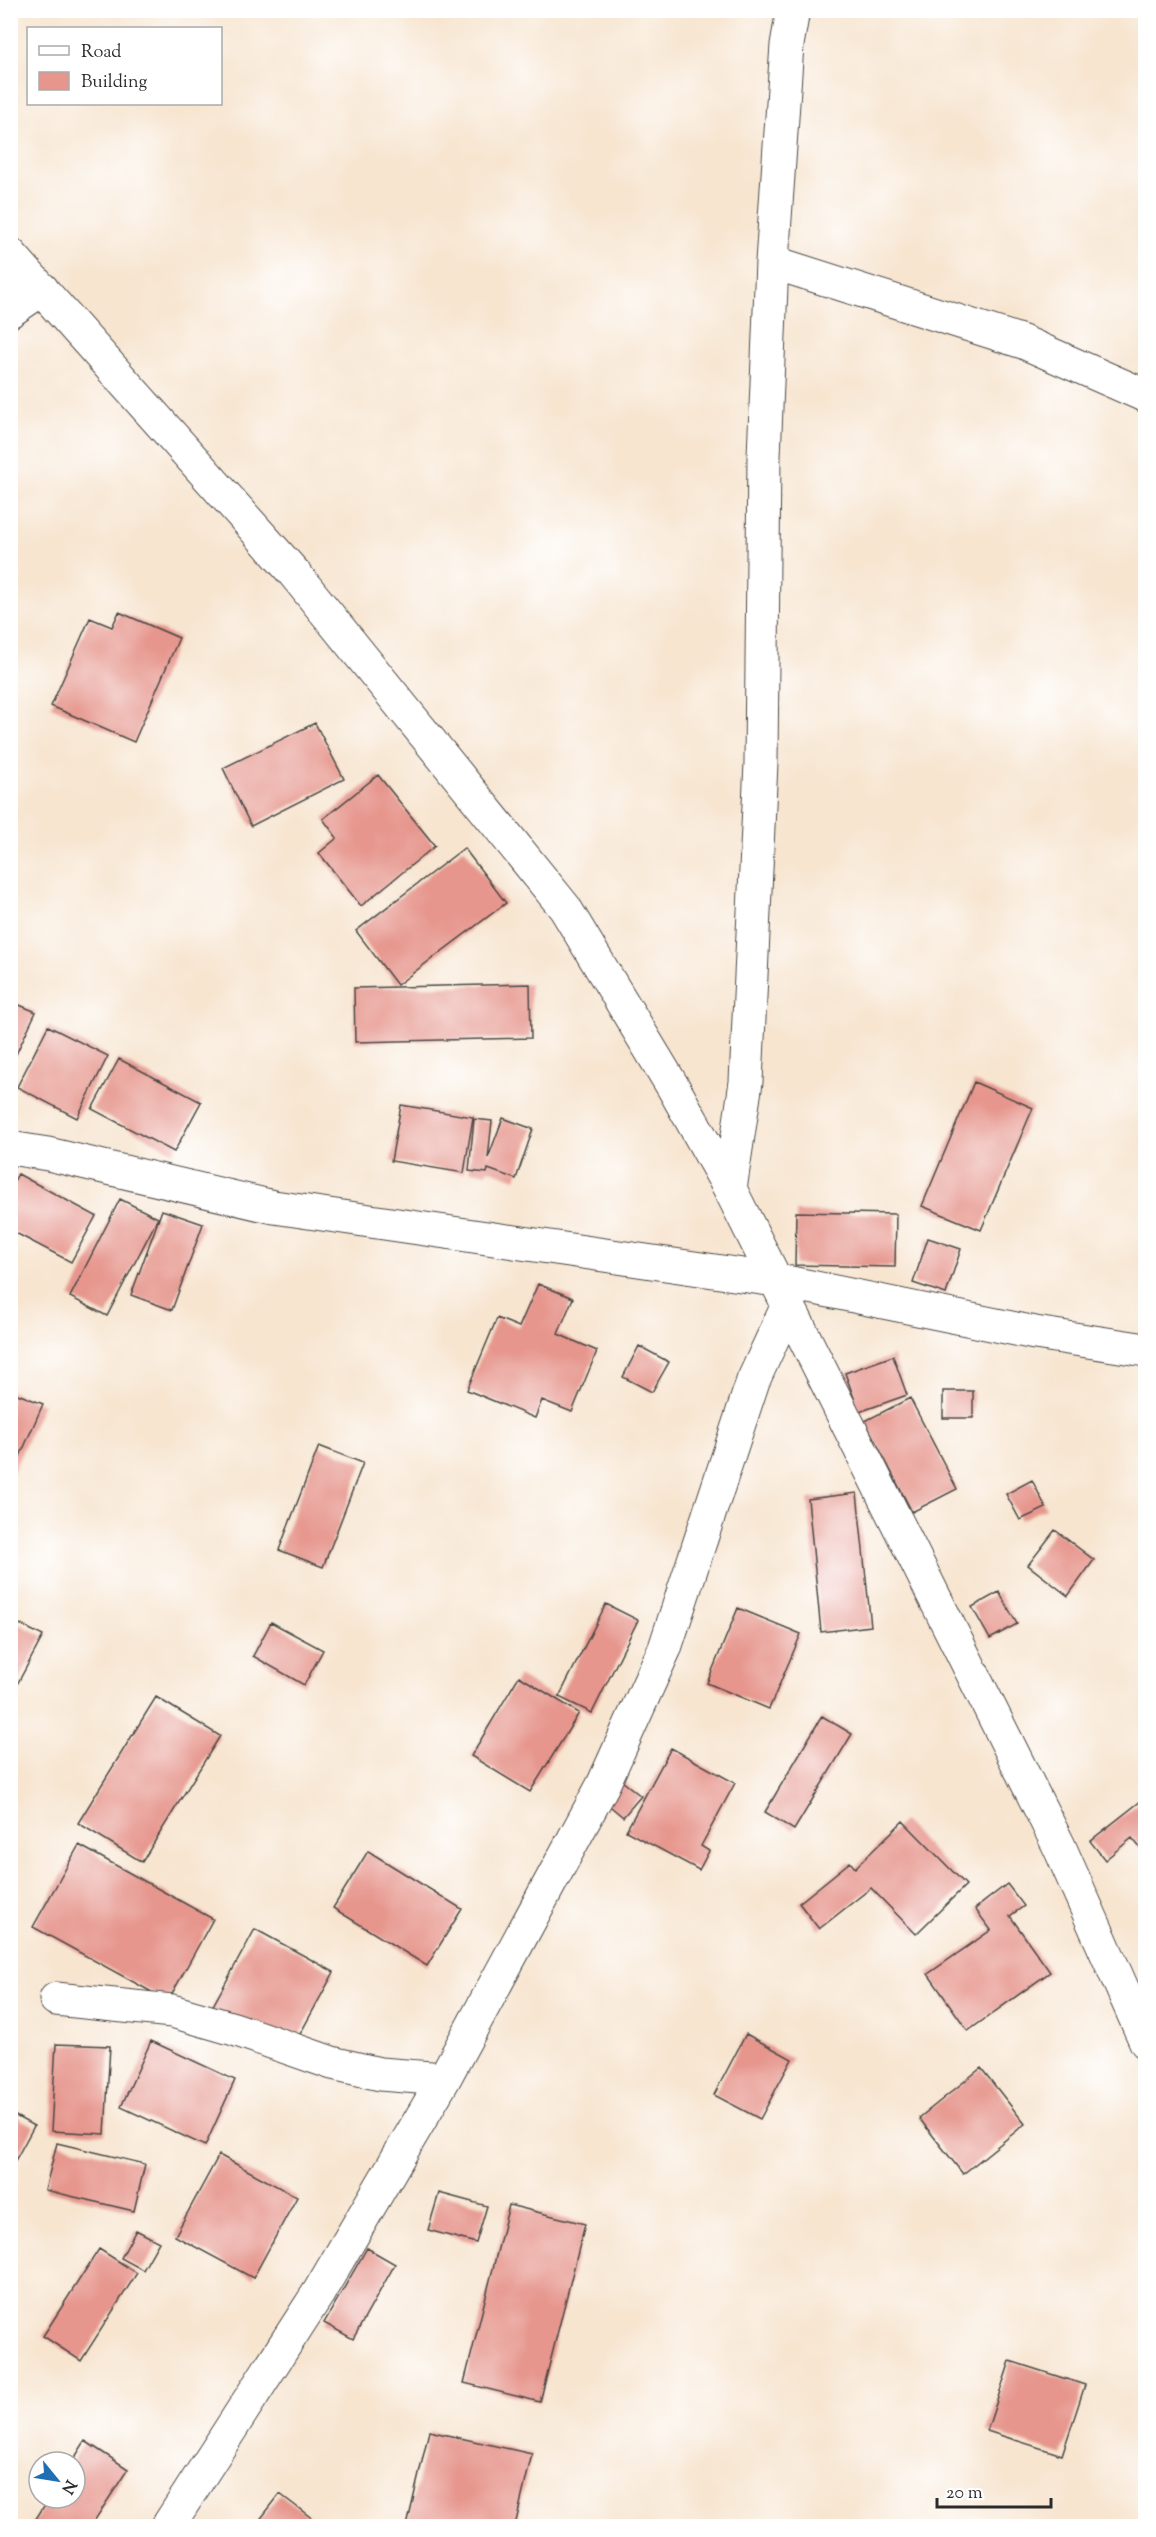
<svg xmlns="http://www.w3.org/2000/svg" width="1156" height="2537" viewBox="0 0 1156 2537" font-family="'Sorts Mill Goudy',serif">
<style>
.building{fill:#e6968d}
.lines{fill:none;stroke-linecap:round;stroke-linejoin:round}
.minor-casing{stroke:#4a4744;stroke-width:35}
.minor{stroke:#fff;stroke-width:33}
</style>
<rect width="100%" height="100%" fill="#fff"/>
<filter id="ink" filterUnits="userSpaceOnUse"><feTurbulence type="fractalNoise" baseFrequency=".0167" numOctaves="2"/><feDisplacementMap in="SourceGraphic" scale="12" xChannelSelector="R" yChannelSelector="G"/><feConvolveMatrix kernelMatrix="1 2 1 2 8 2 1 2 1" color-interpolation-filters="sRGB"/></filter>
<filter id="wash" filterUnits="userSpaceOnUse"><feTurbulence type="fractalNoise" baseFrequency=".008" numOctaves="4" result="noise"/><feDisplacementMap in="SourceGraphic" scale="24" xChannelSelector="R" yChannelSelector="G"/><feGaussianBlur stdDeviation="1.35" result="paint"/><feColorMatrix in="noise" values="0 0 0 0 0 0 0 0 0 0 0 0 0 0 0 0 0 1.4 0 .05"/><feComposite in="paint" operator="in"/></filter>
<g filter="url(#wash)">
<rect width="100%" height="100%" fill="#f7e5d0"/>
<g id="blocks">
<!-- building -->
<path class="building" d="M119,612L179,638L134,742L51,706L90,618L112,627Z
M315,723L344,779L251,826L223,768Z
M378,775L435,846L361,906L319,853L337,838L323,819Z
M464,848L506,903L397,985L356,931Z
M530,984L531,1038L355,1042L354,988Z
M10,1001L36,1012L10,1067Z
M48,1026L108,1056L77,1118L17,1087Z
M119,1059L201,1102L174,1152L92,1109Z
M974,1082L1033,1108L981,1230L922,1206Z
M401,1105L473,1117L464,1173L391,1161Z
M503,1118L533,1129L516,1179L488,1169L487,1173L469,1171L474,1119L492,1121L488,1158Z
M18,1174L96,1216L71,1262L10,1230V1188Z
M120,1199L158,1218L107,1316L70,1297Z
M162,1210L203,1224L172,1310L131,1295Z
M796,1212L896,1214L895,1267L795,1265Z
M928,1238L961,1249L946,1294L913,1283Z
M538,1284L573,1298L558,1334L597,1351L572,1412L542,1400L535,1418L467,1390L497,1318L519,1327Z
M639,1346L669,1362L652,1392L623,1377Z
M893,1356L907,1395L859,1412L845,1373Z
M10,1391L43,1404L10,1479Z
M943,1391H973V1418H943Z
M910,1398L957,1489L912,1512L865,1421Z
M319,1446L363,1463L323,1567L279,1550Z
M1032,1480L1046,1508L1020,1520L1006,1494Z
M857,1493L871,1626L821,1632L808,1499Z
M1055,1530L1094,1560L1068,1596L1028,1565Z
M999,1592L1017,1624L990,1639L972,1607Z
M606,1604L638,1620L592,1713L559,1697Z
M738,1608L801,1634L769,1709L707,1683Z
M10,1619L43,1636L14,1690L10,1688Z
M271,1622L323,1650L304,1685L253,1656Z
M519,1676L579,1713L530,1792L471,1756Z
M156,1697L220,1736L142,1862L78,1823Z
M822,1716L852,1734L794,1830L765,1812Z
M671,1748L735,1783L701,1846L709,1851L699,1870L626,1831Z
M622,1781L641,1796L623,1817L605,1802Z
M1146,1797V1855L1132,1838L1105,1860L1090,1841Z
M903,1821L966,1885L916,1934L871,1888L819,1929L799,1903L850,1862L855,1868Z
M79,1845L213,1919L168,2001L33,1927Z
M368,1851L462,1909L427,1966L333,1908Z
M1007,1884L1024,1906L1010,1916L1050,1972L968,2031L928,1974L991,1930L975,1909Z
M255,1929L334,1972L288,2056L209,2013Z
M746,2034L792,2059L760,2119L714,2095Z
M151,2041L235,2080L205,2146L121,2107Z
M56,2044L110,2046L105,2134L51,2131Z
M981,2068L1025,2124L963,2174L919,2118Z
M10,2113L34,2126L10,2170Z
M57,2143L145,2164L134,2211L45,2190Z
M219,2155L297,2197L253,2278L175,2236Z
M439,2193L487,2206L476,2243L428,2230Z
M509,2205L585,2224L540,2402L464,2383Z
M136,2230L159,2242L143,2270L121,2258Z
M367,2248L395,2264L353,2339L324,2323Z
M99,2249L137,2273L81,2361L43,2336Z
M1010,2361L1085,2385L1062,2455L987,2431Z
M429,2431L532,2454L515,2526H407Z
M85,2441L128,2469L91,2526H35L32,2525L49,2498H75V2462H72Z
M280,2494L322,2526H255Z"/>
</g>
</g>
<g filter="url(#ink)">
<use href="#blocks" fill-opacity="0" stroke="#4a4744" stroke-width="1.5"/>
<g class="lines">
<defs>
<path id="minor" d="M10,254L294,573L565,908L673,1087L730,1189L1059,1846L1146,2042
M772,262L1023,342L1146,396
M10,311L42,289
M10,1148L48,1154L274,1207L776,1280L1035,1333L1146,1350
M730,1189L746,1082L761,763L764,456L772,262L787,45L793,10
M56,1999L172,2011L234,2029L332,2063L380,2074L444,2079
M168,2526L319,2292L444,2079L603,1785L665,1648L753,1381L788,1305"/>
</defs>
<!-- minor casing -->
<use href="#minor" class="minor-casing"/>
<!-- minor -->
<use href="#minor" class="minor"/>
</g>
</g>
<!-- margin -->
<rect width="1156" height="2537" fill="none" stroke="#fff" stroke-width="36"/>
<!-- legend -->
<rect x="27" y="27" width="195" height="78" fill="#ffffff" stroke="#aaaaaa" stroke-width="1.5"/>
<rect x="39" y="46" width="30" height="9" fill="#ffffff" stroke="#aaaaaa" stroke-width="1.5"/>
<text x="81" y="57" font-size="18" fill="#2b2b2b">Road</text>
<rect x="39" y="72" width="30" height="18" fill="#e6968d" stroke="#aaaaaa" stroke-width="1.5"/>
<text x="81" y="87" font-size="18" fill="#2b2b2b">Building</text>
<!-- north arrow -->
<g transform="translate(57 2480) rotate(120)"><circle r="28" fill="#ffffff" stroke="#aaaaaa" stroke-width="1.5"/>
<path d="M0-4.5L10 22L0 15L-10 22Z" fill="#1f6fb2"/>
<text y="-9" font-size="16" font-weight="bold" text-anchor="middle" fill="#2b2b2b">N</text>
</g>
<!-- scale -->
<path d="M937 2498v9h114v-9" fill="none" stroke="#2b2b2b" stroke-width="3"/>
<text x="946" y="2498" font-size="18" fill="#2b2b2b" stroke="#ffffff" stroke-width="4.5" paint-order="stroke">20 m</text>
</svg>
